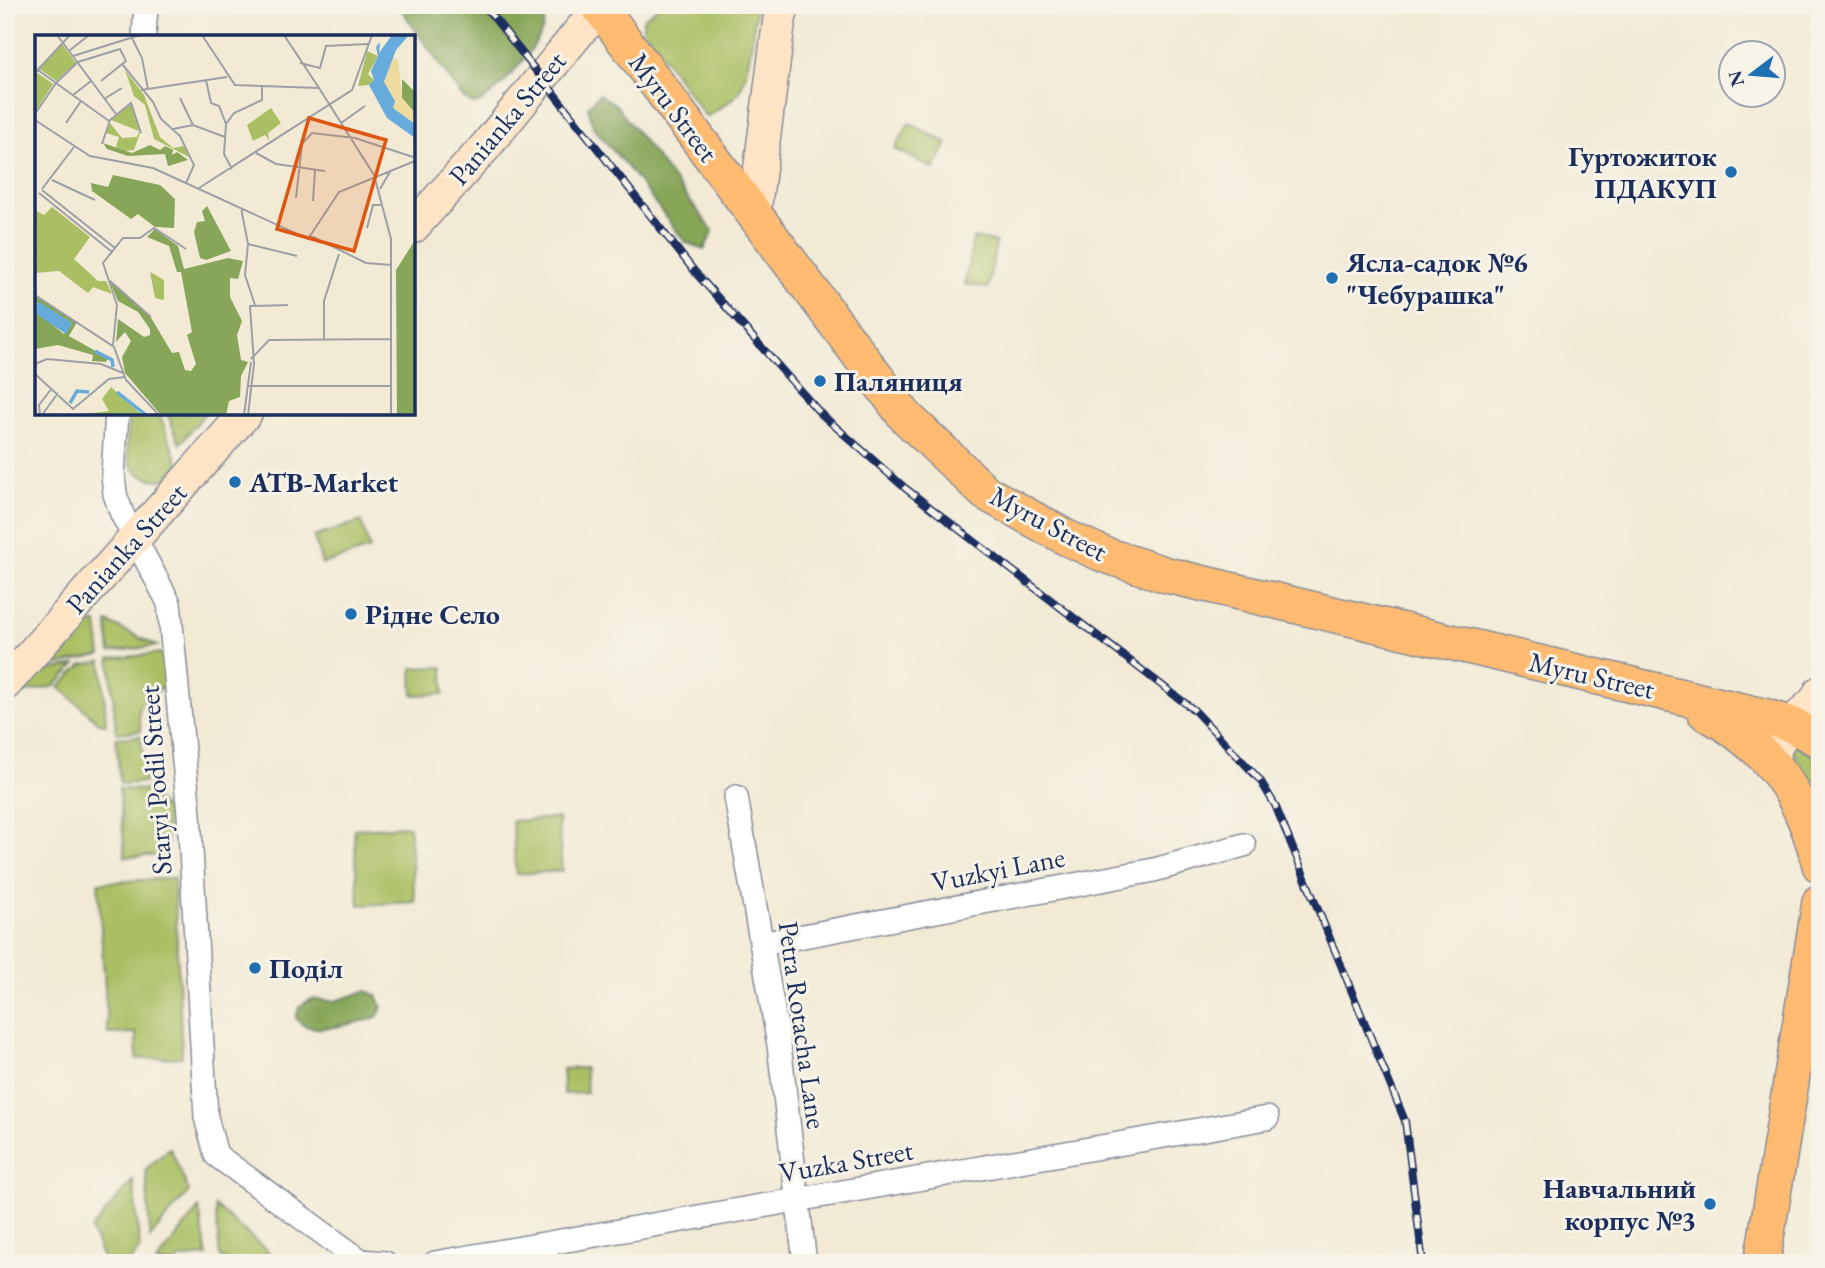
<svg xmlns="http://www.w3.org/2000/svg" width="1825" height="1268" viewBox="0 0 1825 1268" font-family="'EB Garamond',serif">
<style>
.green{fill:#aabf63;stroke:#627760;stroke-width:2}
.forest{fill:#87a659;stroke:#516a5c;stroke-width:2}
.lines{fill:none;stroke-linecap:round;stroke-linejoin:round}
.street-casing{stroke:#868c9a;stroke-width:26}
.secondary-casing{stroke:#868c9a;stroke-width:35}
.primary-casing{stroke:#868c9a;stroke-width:38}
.street{stroke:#fff;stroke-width:23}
.secondary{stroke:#ffe4c6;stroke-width:32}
.primary{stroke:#ffbb71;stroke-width:35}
.rail-casing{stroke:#1b2f5e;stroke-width:8}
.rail{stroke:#f7f3e8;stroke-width:5;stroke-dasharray:16;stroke-linecap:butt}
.poi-dot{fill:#1f6fb2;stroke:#f7f3e8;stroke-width:2.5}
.labels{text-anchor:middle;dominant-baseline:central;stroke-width:6;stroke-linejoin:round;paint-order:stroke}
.street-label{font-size:28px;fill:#1b2f5e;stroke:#f7f3e8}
.poi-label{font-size:28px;font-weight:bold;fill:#1b2f5e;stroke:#f7f3e8;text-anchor:start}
.inset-river{fill:none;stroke:#66abdc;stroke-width:3.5}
.inset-road{fill:none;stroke:#9c9fa5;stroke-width:2}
.view{fill:#de5710;fill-opacity:0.15;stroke:#de5710;stroke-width:3.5}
.inset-edge{fill:none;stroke:#1b2f5e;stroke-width:3.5}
</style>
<rect width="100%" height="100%" fill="#f7f3e8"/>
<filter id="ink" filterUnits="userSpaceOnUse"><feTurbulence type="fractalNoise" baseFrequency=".0143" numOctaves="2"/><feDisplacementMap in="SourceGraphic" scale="14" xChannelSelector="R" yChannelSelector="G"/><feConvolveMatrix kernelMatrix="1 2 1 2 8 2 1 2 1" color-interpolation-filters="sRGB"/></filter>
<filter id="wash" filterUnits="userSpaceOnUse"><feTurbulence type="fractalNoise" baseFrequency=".00686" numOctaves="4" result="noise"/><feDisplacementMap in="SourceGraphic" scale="28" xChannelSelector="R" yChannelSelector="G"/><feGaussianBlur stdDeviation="1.57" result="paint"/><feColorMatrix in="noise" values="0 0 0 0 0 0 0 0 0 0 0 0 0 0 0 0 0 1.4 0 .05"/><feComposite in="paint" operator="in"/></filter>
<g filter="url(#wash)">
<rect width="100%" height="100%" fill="#f2ead5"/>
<!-- green -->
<path class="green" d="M661,5H756C755,22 748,81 738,93C729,103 718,110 706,117L643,29V19Z
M909,123L947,143L934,169L895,149Z
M973,238L996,242L988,288L965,284Z
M129,413H159L179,465L164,480C119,480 127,445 129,413Z
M167,413H205L180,444Z
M361,521L370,549L322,564L314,537Z
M107,622L157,646L110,652Z
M97,623L101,655L40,669L77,627L84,624Z
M161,653C162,660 165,668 165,675C165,697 143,693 139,709C138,715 140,724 141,731L116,733L110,659Z
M102,661L106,724L99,723L59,687L82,665Z
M75,665L55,686L17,694L37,673Z
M443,667L444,694L413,695L412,668Z
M141,736L145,782L120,784L116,738Z
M1792,743C1811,753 1821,755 1819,780L1815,782C1807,777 1791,753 1792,743Z
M119,789L146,790L167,811V855L125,857Z
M558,818L562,871L516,874L512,821Z
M409,826L415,902L359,905L354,829Z
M174,878L182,1057L137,1059L136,1033L108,1034L98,883Z
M585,1068L587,1093L564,1094L562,1069Z
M170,1148L189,1191L150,1238L146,1169Z
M133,1180L140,1249L129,1263H105L91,1230Z
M215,1206L281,1263H229L220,1256Z
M199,1208L207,1256L182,1258L174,1263H156Z"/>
<!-- forest -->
<path class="forest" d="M398,5H544C546,15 545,23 541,33C534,50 491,103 473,104L463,98Z
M599,94L615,104L713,231L704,250L685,242L629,169L593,127L588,107Z
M366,991L377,995L382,1007L378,1016L372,1019C352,1023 308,1038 296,1018L299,1007C317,994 312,1000 331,1001C336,1002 358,993 366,991Z"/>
</g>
<g filter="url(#ink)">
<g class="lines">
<defs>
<path id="street" d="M144,37L146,5
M117,413L113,474L115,494L122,514L169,603L189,814L206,1117L216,1155L361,1261L385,1263
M736,797L779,1045L805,1263
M761,944L1154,870L1244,845
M435,1263L1267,1118"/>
<path id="secondary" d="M754,215L779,22L783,5
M413,227L486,146L583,27L611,5
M5,684L246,413
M1772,763C1775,735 1797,719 1816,700L1820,692"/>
<path id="primary" d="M598,5L905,416L986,493L1067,538L1105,555L1167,575L1763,716L1792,725L1820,740
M1705,712C1771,748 1802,793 1820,865
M1762,1263L1820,902"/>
</defs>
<!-- street casing -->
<use href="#street" class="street-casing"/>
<!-- secondary casing -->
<use href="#secondary" class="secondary-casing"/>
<!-- primary casing -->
<use href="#primary" class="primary-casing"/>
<!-- street -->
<use href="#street" class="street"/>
<!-- secondary -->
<use href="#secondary" class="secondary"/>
<!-- primary -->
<use href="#primary" class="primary"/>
<defs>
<path id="rail" d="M484,5L695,272L820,413L905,488L1194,710L1260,780L1275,805L1405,1121L1423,1263"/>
</defs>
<!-- rail casing -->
<use href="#rail" class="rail-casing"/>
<!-- rail -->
<use href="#rail" class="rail"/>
</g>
</g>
<!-- markers -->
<g class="poi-dot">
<circle cx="1731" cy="172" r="7"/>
<circle cx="1332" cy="278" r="7"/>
<circle cx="820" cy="381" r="7"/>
<circle cx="235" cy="482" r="7"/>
<circle cx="351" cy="614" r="7"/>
<circle cx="255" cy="968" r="7"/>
<circle cx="1710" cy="1204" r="7"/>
</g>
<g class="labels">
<!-- street labels -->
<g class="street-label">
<text transform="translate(674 107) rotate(53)">Myru Street</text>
<text transform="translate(507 118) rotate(-50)">Panianka Street</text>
<text transform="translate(1049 523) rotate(28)">Myru Street</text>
<text transform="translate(126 548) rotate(-48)">Panianka Street</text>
<text transform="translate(1592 675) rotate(13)">Myru Street</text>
<text transform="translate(155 780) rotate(-94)">Staryi Podil Street</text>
<text transform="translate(998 869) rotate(-11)">Vuzkyi Lane</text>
<text transform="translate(803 1025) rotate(82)">Petra Rotacha Lane</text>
<text transform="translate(846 1161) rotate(-10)">Vuzka Street</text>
</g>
<!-- poi labels -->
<g class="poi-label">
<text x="1717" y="156" text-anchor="end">Гуртожиток<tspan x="1717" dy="32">ПДАКУП</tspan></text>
<text x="1346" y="262">Ясла-садок №6<tspan x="1346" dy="32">"Чебурашка"</tspan></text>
<text x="834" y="381">Паляниця</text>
<text x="249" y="482">ATB-Market</text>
<text x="365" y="614">Рідне Село</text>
<text x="269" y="968">Поділ</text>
<text x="1696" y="1188" text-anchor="end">Навчальний<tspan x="1696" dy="32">корпус №3</tspan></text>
</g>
</g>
<!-- overview -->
<g transform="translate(35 35)">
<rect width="380" height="380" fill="#f2ead5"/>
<path d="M27,9L41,28L21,46L3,33ZM332,16L343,21L333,39L339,45L334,50L323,51ZM90,35L109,60L125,102L138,113L149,111L154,122L119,104L110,70L99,61ZM1,37L18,49L0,77V39ZM96,69L105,98L99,115L89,116L81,112L84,102L71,98L75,88L87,103L102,102L104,96L76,85ZM236,73L246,88L233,98L234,105L230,100L218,106L212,90ZM17,172L55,202L39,224L63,246H71L77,259L58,252L53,258L24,236L0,238V175L9,180ZM115,237L129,245V265L120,263ZM76,352L107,380H42L74,376L67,364Z" fill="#aabf63"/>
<path d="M367,44L380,57V78L367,63ZM68,108L97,118L115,110L125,115L130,111L138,115L137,120L142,117L153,125L133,131L130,119L93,121L72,114ZM78,140L125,150L140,164L139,193L120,192L103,179L96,184L57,156L56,148L73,152ZM172,171L196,216L171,225L165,223L159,197L162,187L170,186L167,176ZM120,194L143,211L149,234L193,223L208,226L203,244L195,243V262L207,286L202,300L206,325L213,327L206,341L205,362L194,366L191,380H126L90,338L87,322L96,306L90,297L81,307L83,284L109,302L115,300V294L103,277L83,266L75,247L115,281L137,318L144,317L150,335L156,336L161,329L152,300L157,297L146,237H142L134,211L112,202ZM380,205V380H362L361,235ZM0,261L42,287L34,301L73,323L71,327L57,326L58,320L23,310L0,314V276L29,299L37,288L2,268L0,273Z" fill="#87a659"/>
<path d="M358,23L363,25L367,63L380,78V89L358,73L359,63L349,48Z" fill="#eeda9e"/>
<path d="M357,0H374L361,15L349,47L360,66L358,73L380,89V103L352,83L334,50L339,45L336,36L343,21L341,12L345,7L344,18ZM4,267L37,288L31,299L3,280L0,273Z" fill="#66abdc"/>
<path class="inset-river" d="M60,316L77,325L78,332M82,357L111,380M35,368L42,356L54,357"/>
<path class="inset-road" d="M22,0L81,79M167,0L200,50L284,53L339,140L356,204V380M249,0L284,53M97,3L107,23L113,54M34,16L54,0M38,21L105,0M265,28L285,33L291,11L333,9M87,29L118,67L126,84L145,101L159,130L151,148M0,33L74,86M0,38L35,0M171,45L176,68L184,71L191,89L189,119L197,134M106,55L192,42M38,60L56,46M145,63L158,90M69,64L87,53M0,79L21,48L43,27L85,14L91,26L66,46M0,85L55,121L118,133L273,204L304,157L380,126M31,88L46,66M306,88L330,71M191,89L199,78L227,65V52M138,94L158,90L190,102M67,109L75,85L96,68L106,98M221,118L241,129L290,136M17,145L60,165M164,153L317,55L337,0M7,154L39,112M345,154L356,135M7,155L80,213M4,158L77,217M261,163L267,109L277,98L320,103L378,122M278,166L280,135M206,173L213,209L210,240L220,270M332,193L338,170H348M274,200L331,228L356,230M213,209L262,221M74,245L116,282M0,260L79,312L91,345L124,380M289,305V266L304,219M78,310L82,270L68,228L88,203H105L119,193L151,214M216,324L234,305L356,304M0,329L12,324L66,329L88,338M0,339L38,374L74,344L90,342M213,351H356M5,380L4,370L17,353M7,380L23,358M209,380L216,327M213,380L219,329L215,271L253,270"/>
<path class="view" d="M274,83L351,105L319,216L242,194Z"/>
<rect width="380" height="380" class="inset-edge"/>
</g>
<!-- margin -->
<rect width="1825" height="1268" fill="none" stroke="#f7f3e8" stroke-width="28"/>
<!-- north arrow -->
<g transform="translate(1752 74) rotate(254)"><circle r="33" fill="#f7f3e8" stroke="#9fa5b1" stroke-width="2"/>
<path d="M0-5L12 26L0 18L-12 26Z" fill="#1f6fb2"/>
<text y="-10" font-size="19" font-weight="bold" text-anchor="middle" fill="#1b2f5e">N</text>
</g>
</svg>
